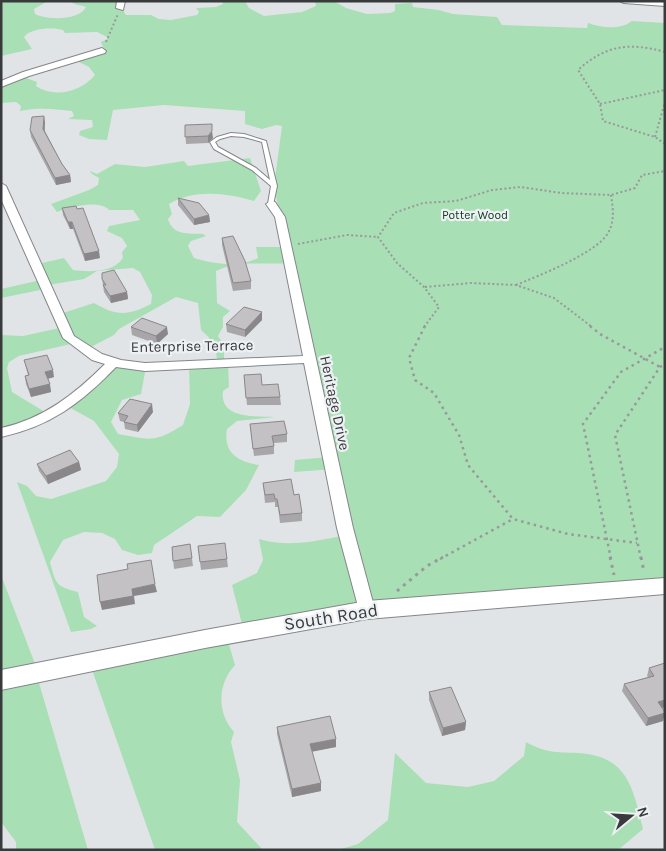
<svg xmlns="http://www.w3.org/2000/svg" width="666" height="851" viewBox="0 0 666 851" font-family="Karla,sans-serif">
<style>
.green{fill:#a9dfb5}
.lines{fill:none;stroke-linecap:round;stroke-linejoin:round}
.lane-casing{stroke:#848689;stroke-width:2}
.street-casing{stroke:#848689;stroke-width:2}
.secondary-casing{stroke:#848689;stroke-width:2}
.path-far2{stroke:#97999c;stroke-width:2;stroke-dasharray:2 2.5;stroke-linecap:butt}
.path-far1{stroke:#97999c;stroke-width:2.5;stroke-dasharray:2.5 4;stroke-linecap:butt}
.path{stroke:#97999c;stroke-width:3;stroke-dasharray:3 5;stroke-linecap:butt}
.lane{fill:#fff;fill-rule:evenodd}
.street{fill:#fff;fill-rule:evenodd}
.secondary{fill:#fff;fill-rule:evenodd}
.wall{fill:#a9a6a9}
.shaded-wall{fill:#898789}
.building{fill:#c4c1c4;stroke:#898789}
.labels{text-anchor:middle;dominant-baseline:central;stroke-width:4.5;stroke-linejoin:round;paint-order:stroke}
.far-park-label{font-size:12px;fill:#0d391c;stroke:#eef1f4}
.street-label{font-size:15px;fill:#393a3c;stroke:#eef1f4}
.near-street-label{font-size:18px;fill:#393a3c;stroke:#eef1f4}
</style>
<rect width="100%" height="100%" fill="#e1e4e7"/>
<!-- green -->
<path class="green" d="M1,1H48L34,9L35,14C47,20 79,21 86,7C81,5 75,5 71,2L72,1H121V7L126,15H151L159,19L171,20L197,15L199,12L196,8L216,7L223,4V1H245L249,8L264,16L302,12L316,6L315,1H334L346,8L367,14L390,13L395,11V4L412,3L413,7L439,10L453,14L497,17L502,25L587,28L588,23C602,28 620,30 632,21L665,23V587L243,628L232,585L257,573L263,560L259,539C289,548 316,541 346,535L334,469L294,472L295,460L329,457L289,263C265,265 237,260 216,271L217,303L230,311L223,317V327L218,336L224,345V362L228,363L229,387L223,391C219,420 257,416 275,417L237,421L227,429C223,453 238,462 259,465L246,490L220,517L197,516L154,545L152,553L138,555L122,550L115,539L102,533L84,532L63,540L50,562C56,584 55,586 78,592L84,617L97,626L91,629L71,632L17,482L27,486L36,496L51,499L106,481L117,467L119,454L94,421L67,406L113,364L146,367L141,394L122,400L111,422L118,434C151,440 154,443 183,425L190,404L189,366L217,362C217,348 212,339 201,330L198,303L176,297L119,329L114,335L87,349L75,343L19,356L9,362L7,368L12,392L50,415L1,432V335L23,336L64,327L60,314L94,303C116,316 128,316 151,304L152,295L140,272L133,268L97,271L84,279L48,285L45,289L1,298V289L41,280L38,264L64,258L73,270C89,272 113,273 123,258L122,252L127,246L122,238L107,231L109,226L140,220L133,210H109C99,199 70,207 57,212L51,204L89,190L98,185L99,178L92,174L90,171L97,174L115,164L145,167L184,161L188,166L250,158L261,191L254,201C225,193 195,189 169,204L172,214L168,219C173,236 188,233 203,234L206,236L191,241L188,246L194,258C214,264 239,268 258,258L256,247H286L274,186L282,126L276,125L262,129L245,124V111L164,105L113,110L107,140L89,139L79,135L80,131L93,127L92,120L68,119L74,116L72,111C54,109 39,107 20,111L21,106L16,102L1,103V84L21,76L37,82L36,86C56,99 81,91 95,75L89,67L75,60L104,49L101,42L107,39V37L97,32L65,33L63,30C53,27 30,28 24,37L32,49L1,56Z
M1,575L37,669V676L88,850H16V842L1,822Z
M226,634L235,665C218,683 216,712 234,732L231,742L240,780L237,822L263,850H155L90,664Z
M526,742C546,753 555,752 578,753C628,756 633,788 643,829L618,850H338L358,844L388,820L395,753L426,783L468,787L494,781L524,756Z"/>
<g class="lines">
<defs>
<path id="lane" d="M231,133L244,134L266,141L277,186L273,205L271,206L268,204L271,186L252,170L214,149L210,142L217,137ZM231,136L244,137L262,142L270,180L256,168L218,147L215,142L220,139Z"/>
<path id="street" d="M117,1H125L123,10L116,8Z
M620,1L665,2V6L624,3Z
M102,48L106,51L105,53L29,76L1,87V81L23,72Z
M1,183L6,186L74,336L102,354L121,360L145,363L303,356L275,217L266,204L271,201L275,202L285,217L353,528L375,610L373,614L367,616L361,614L359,610L337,528L304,363L145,371L116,367C81,403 51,426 1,437V428C43,419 75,394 105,364L92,360L63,338L1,199Z"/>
<path id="secondary" d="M665,578V594L367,619L205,648L1,690V670L205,630L367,601Z"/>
</defs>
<!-- lane casing -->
<use href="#lane" class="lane-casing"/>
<!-- street casing -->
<use href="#street" class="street-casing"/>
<!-- secondary casing -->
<use href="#secondary" class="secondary-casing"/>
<!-- path-far2 -->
<path class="path-far2" d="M106,42L118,14
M665,52C629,42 606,45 578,70L600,104L603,121L655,137L665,144
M600,104L665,90
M655,137L665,102
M298,244L347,235L378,237
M516,285C538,276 597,253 608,233C615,221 613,208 611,195
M425,287L471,283L516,285L554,298L592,327
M424,327L439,307L424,287L397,263L378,237L394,213L423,203L456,201L492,190L521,187L561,193L611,195L635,188L642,175L665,171"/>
<!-- path-far1 -->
<path class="path-far1" d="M425,326L409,358L415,380L434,393L459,435L468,465L513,519L568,534L637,543
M590,326L600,334L660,367
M440,559L513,519
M611,559L583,424L621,372L665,347
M641,559L615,435L660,367L665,364"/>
<!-- path -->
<path class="path" d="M610,557L614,575
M641,557L644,572
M397,591L427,566L443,557"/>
<!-- lane -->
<use href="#lane" class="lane"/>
<!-- street -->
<use href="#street" class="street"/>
<!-- secondary -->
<use href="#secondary" class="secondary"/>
</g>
<!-- wall -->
<path class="wall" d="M45,122V131L62,164L70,175L71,182L56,185L31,137L30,130Z
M185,125L213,138L208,143L186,144Z
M178,198L209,215L210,222L194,225L178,205Z
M62,208L100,258L85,261L73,229H70L63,215Z
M222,238L251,281V289L233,291L222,245Z
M102,279L127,292L128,299L111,303L104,292Z
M262,312V320L245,337L227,332L226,324Z
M131,327L168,334L157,344L132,335Z
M24,360L54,377L48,379L51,392L31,397L26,384L25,376L28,375Z
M244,375L262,385L280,397L281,405H247Z
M153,412L138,432L125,429L124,422L120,421L118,413Z
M250,424L287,434V442L274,443V454L254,456Z
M79,462L81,470L48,484L39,471L37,464Z
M263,483L294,495L302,513V521L280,523L278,507H275V502L265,503Z
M190,544L193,566L174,569L172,547Z
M198,546L227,559L228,567L201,570Z
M665,663V707L662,708L663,721L646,726L622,691L624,684L648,677L647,676L649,668Z
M429,692L466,722L465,730L442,736L429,700Z
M277,727L336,747L312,751L321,791L292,797L277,734Z"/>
<!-- shaded-wall -->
<path class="shaded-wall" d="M44,116L45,122L44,135L43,129Z
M212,131L213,138L208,143V136Z
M70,175L71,182L56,185L55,178Z
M209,215L210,222L194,225V219Z
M68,222H72L73,229H70Z
M99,251L100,258L85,261L84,254Z
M127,292L128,299L111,303L110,296Z
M262,312V320L245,337V330Z
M167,327L168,334L157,344L156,336Z
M53,370L54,377L46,379L45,372Z
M50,384L51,392L31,397L29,389Z
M152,404L153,412L138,432L137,425Z
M79,462L81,470L48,484L46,476Z
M155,584L157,592L134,596L135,604L102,610L100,602L132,589Z
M665,700V707L656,710L658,702Z
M665,713L663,721L646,726L648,718Z
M466,722L465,730L442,736L443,728Z
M336,739V747L311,752L310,744Z
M321,783V791L292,797V789Z"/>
<!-- building -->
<path class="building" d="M44,116L43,129L62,164L70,175L55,178L30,130L32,117Z
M212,124V131L208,136L185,137V125Z
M178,198L199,203L209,215L194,219Z
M76,206L77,209L83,208L99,251L84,254L72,222H68L62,208Z
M233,236L245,261L251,281L233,283L222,238Z
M114,270L127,292L110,296L103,285H106L102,279V273Z
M244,307L262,312L245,330L226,324Z
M142,318L167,327L156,336L131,327Z
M47,355L53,370L45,372L50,384L29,389L25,376L29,375L24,360Z
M261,374L262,385L278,384L280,397L246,398L244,375Z
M130,399L152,404L137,425L124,422L128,416L118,413Z
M284,421L287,434L272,436L274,446L253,449L250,424Z
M70,450L79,462L46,476L37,464Z
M291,479L294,495L299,494L302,513L280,515L277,499H275L274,494L265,495L263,483Z
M225,543L227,559L200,562L198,546Z
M190,544L192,558L173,561L172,547Z
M151,560L155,584L132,589L133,596L100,602L97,575L128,569L127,564Z
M665,663V700L658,702L665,712V713L648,718L624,684L654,676L649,668Z
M451,687L466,722L443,728L429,692Z
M330,716L336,739L310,744L321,783L292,789L277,727Z"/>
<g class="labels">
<!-- far-park labels -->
<g class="far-park-label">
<text x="475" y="215">Potter Wood</text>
</g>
<!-- street labels -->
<g class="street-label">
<text transform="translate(192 346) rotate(-1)">Enterprise Terrace</text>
<text transform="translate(335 403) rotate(78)">Heritage Drive</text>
</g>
<!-- near-street labels -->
<g class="near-street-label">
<text transform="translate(331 617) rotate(-9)">South Road</text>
</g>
</g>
<!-- border -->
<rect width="666" height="851" fill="none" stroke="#393a3c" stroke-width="5"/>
<!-- north arrow -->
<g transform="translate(631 816) rotate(72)" stroke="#eef1f4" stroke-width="4" paint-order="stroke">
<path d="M0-4L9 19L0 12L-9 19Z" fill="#393a3c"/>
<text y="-8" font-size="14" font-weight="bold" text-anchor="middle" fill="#393a3c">N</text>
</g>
</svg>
